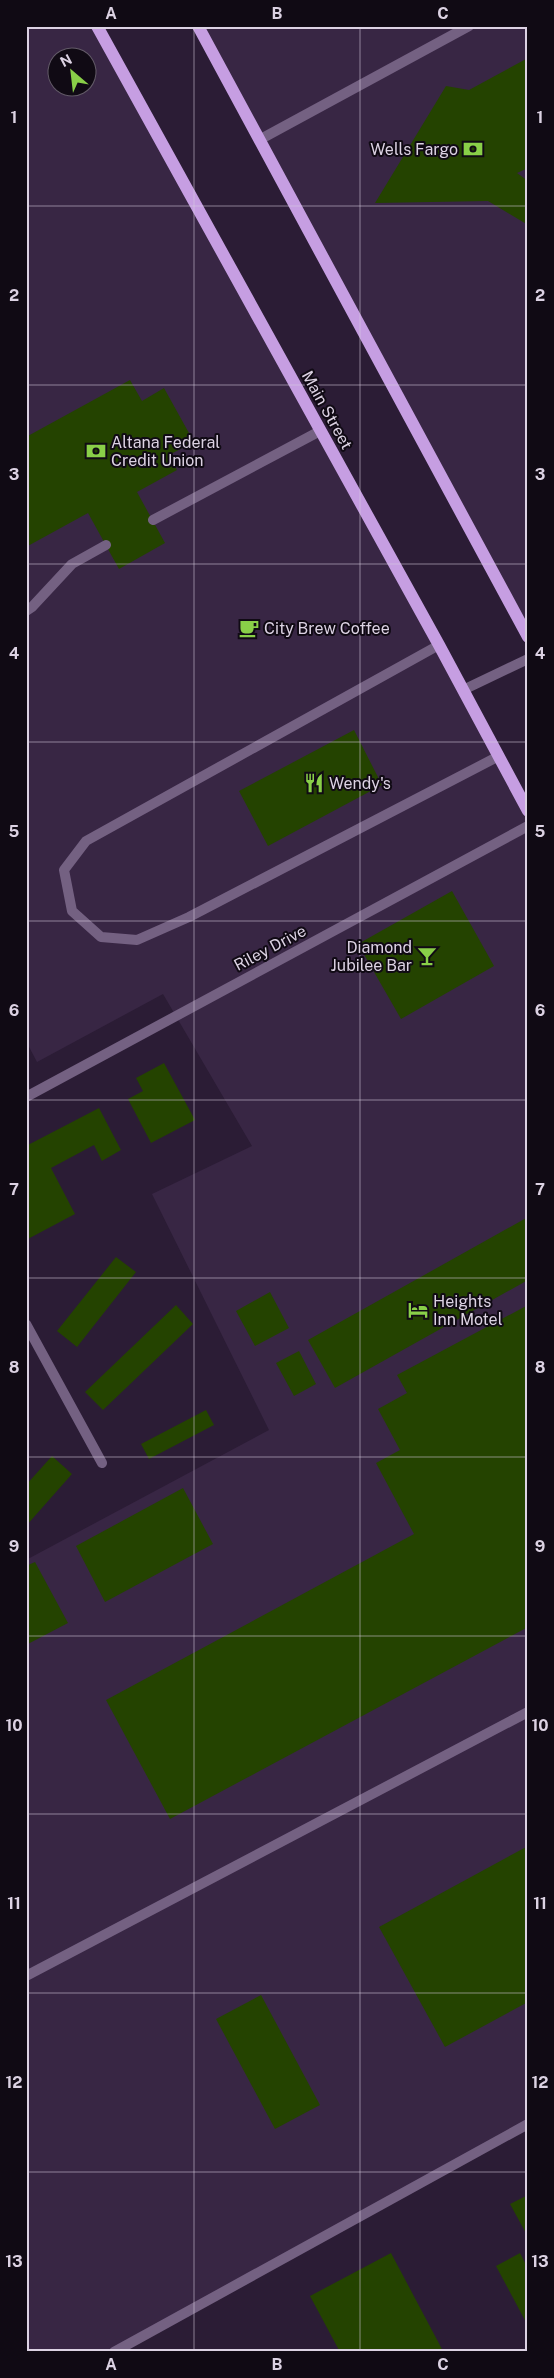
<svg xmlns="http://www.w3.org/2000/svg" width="554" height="2378" viewBox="0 0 554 2378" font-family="'Public Sans',sans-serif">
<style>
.built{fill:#382644;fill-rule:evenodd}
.building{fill:#244300}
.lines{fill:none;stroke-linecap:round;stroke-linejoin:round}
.service{stroke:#746182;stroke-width:10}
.minor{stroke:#746182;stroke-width:10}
.primary{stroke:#c69ee2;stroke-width:12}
.grid{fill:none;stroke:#dcd2e3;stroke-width:1;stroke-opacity:0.55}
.labels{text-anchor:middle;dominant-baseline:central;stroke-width:4;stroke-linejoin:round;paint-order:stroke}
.poi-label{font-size:16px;fill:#dcd2e3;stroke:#100a14;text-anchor:start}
.street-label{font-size:16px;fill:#dcd2e3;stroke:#100a14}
.neatline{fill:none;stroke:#dcd2e3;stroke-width:2}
.grid-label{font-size:16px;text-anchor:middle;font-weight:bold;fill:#dcd2e3}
</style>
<rect width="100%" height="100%" fill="#2b1c35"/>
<!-- built -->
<path class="built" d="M26,26H96L528,810V2122L108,2352H26V1560L269,1430L152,1194L252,1146L163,994L37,1062L26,1041ZM58,58H88V88H58Z
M198,26H528V637Z"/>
<!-- building -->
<path class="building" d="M526,59L528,62V168L517,173L528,181V225L488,201L375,203L446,86L469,90Z
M130,380L142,401L164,388L194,442L169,455L177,470L137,492L165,543L119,569L88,513L26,547V437Z
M354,730L382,785L268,846L239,791Z
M452,891L494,966L401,1019L358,944Z
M164,1063L195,1120L151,1143L128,1099L143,1091L136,1078Z
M99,1108L121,1150L102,1161L94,1145L51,1168L75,1214L26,1240V1146Z
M528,1217V1280L335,1388L308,1340Z
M116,1257L136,1272L77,1347L57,1331Z
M270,1292L289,1328L255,1346L236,1311Z
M176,1305L193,1324L103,1410L85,1392Z
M528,1305V1627L170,1819L106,1700L414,1534L376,1463L400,1450L378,1409L407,1393L397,1375Z
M299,1351L316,1384L294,1396L276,1363Z
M206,1410L214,1425L149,1459L141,1444Z
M52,1456L72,1474L26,1526V1485Z
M183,1488L213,1544L105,1602L76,1546Z
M35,1562L68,1623L26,1645V1566Z
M528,1846V2002L445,2047L379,1927Z
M261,1995L320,2105L275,2129L216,2019Z
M528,2195V2237L510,2204Z
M391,2253L443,2351L340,2352L310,2296Z
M520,2253L528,2269V2326L496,2266Z"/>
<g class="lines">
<!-- service -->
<path class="service" d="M259,140L469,26
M153,520L320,431
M26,611L32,607L72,564L106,545
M439,645L86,841L64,870L72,911L101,937L137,940L189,917L499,756
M26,1097L528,826
M26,1324L102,1463
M26,1976L528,1712
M114,2352L528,2124"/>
<!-- minor -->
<path class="minor" d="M463,690L528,659"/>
<!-- primary -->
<path class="primary" d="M97,26L439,645L528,811
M198,26L528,637"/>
</g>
<!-- grid -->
<path class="grid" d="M194,26V2352M360,26V2352M26,206H528M26,385H528M26,564H528M26,742H528M26,921H528M26,1100H528M26,1278H528M26,1457H528M26,1636H528M26,1814H528M26,1993H528M26,2172H528"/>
<!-- icons -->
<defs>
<symbol id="bank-bare" viewBox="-9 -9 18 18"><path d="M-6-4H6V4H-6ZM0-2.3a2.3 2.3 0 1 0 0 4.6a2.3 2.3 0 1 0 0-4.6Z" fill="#89cf48" stroke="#100a14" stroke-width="2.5" paint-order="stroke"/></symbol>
<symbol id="cafe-bare" viewBox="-9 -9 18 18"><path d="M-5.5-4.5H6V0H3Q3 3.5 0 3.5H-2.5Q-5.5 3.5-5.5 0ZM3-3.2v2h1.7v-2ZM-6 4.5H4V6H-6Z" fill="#89cf48" stroke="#100a14" stroke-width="2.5" paint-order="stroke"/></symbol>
<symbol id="restaurant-bare" viewBox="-9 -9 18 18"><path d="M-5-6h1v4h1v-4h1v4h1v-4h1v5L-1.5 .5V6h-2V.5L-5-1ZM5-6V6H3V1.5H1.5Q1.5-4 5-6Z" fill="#89cf48" stroke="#100a14" stroke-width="2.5" paint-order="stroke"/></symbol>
<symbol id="bar-bare" viewBox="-9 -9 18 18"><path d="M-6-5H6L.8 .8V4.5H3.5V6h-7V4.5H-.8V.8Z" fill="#89cf48" stroke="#100a14" stroke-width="2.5" paint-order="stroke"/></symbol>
<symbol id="hotel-bare" viewBox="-9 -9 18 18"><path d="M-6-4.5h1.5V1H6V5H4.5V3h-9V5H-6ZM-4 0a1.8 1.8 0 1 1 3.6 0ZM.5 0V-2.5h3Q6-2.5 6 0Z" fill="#89cf48" stroke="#100a14" stroke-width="2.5" paint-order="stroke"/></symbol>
</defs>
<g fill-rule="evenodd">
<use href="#bank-bare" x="459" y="135" width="28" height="28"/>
<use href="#bank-bare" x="82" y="437" width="28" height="28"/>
<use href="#cafe-bare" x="235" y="614" width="28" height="28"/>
<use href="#restaurant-bare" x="300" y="769" width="28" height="28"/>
<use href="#bar-bare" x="413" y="942" width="28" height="28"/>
<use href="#hotel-bare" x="404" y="1296" width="28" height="28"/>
</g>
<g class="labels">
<!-- poi labels -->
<g class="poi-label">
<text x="458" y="149" text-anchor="end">Wells Fargo</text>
<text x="111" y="442">Altana Federal<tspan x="111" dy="18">Credit Union</tspan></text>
<text x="264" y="628">City Brew Coffee</text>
<text x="329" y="783">Wendy's</text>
<text x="412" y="947" text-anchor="end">Diamond<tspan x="412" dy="18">Jubilee Bar</tspan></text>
<text x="433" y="1301">Heights<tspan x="433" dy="18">Inn Motel</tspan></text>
</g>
<!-- street labels -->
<g class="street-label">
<text transform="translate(327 410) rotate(61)">Main Street</text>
<text transform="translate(270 948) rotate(-28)">Riley Drive</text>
</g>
</g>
<!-- border -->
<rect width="554" height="2378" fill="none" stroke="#100a14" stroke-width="55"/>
<!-- north arrow -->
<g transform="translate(72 72) rotate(332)"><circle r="24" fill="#100a14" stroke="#625a67"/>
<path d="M0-4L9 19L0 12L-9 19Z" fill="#89cf48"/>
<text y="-8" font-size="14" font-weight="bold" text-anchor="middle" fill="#dcd2e3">N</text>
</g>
<rect x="28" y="28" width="498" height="2322" class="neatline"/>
<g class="grid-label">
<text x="111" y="19">A</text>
<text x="277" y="19">B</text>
<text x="443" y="19">C</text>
<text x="14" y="123">1</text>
<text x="540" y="123">1</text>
<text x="14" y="301">2</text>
<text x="540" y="301">2</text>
<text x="14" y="480">3</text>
<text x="540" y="480">3</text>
<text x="14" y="659">4</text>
<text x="540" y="659">4</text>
<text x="14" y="837">5</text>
<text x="540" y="837">5</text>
<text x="14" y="1016">6</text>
<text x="540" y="1016">6</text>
<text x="14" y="1195">7</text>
<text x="540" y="1195">7</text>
<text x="14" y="1373">8</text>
<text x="540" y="1373">8</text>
<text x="14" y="1552">9</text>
<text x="540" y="1552">9</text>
<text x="14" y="1731">10</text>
<text x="540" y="1731">10</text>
<text x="14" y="1909">11</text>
<text x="540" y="1909">11</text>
<text x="14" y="2088">12</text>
<text x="540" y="2088">12</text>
<text x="14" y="2267">13</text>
<text x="540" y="2267">13</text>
<text x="111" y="2370">A</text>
<text x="277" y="2370">B</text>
<text x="443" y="2370">C</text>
</g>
</svg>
